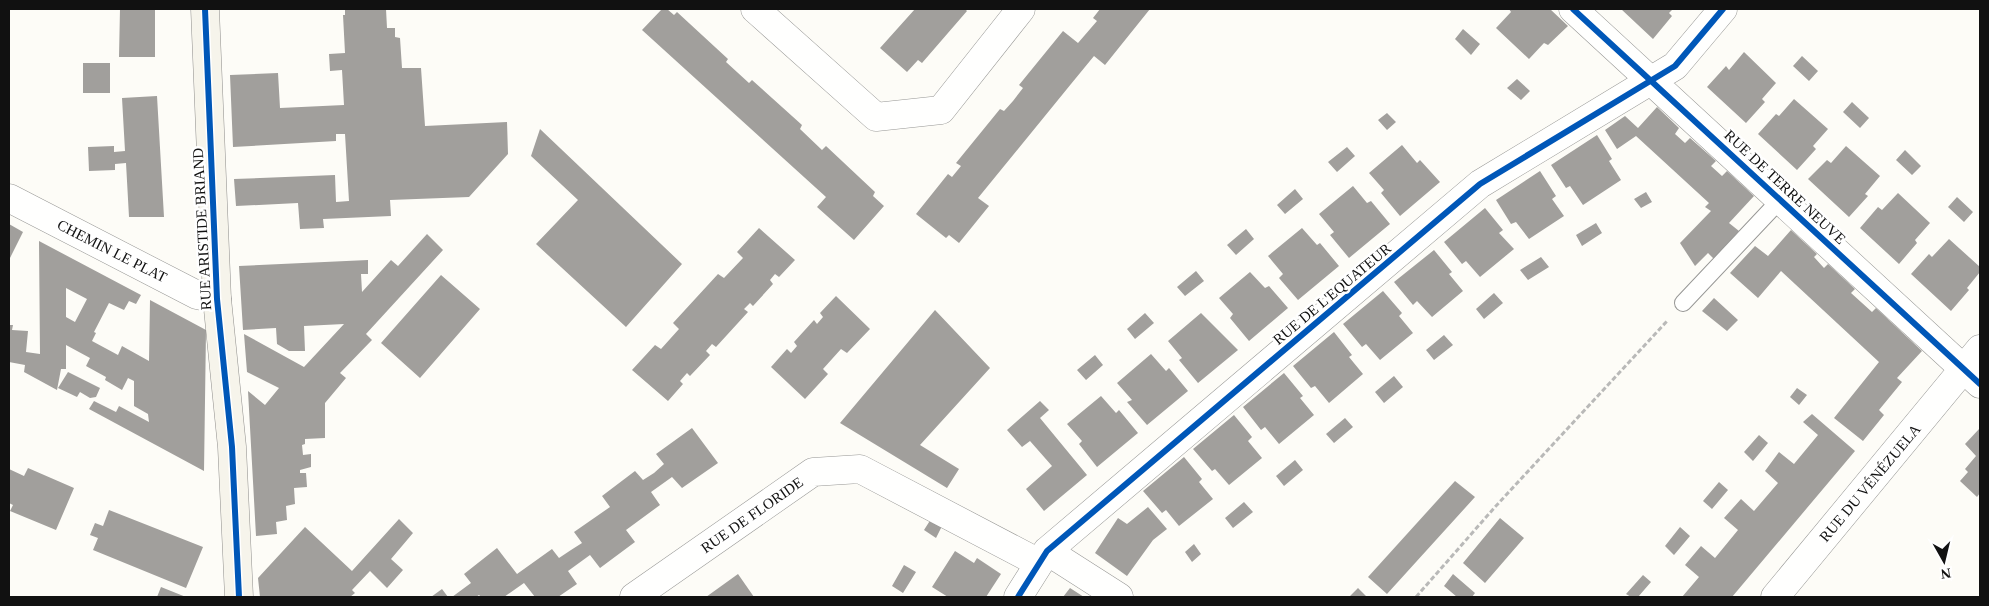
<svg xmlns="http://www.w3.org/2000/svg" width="1989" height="606" viewBox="0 0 1989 606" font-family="'Times New Roman',serif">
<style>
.building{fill:#a19f9c;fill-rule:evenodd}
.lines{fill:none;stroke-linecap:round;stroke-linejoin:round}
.lane-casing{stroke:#979795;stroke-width:18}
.street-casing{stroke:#979795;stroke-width:29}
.secondary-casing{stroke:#8e8d8b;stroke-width:29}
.path{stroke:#b9b9b8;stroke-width:3;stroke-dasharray:5 2.5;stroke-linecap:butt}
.lane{stroke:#fffffe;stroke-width:16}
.street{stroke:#fffffe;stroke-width:28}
.secondary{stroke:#f6f4eb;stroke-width:28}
.cycleway-casing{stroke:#fff;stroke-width:9}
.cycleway{stroke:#0057b8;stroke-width:6}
.labels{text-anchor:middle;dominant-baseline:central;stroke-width:5;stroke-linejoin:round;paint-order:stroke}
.street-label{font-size:15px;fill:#111;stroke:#fff}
</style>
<rect width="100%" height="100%" fill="#fdfcf7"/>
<!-- building -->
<path class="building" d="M120,9H155V57H119Z
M345,9H386L387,28H395V37L400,38L402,68H421L425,126L507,122L508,154L469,197L390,200L391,216L323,219L324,228L300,229L298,203L236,206L234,179L335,175L336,202L349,201L345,134H336V141L233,147L230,75L278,73L280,108L344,105L342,70L330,71L329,54L345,53L343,15H345Z
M662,9H667L674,15L677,12L728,59L726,62L749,83L752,80L802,125L800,129L822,150L826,146L875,192L873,196L884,206L854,240L817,207L826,197L642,30Z
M915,9H965L967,11L922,63L918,60L907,72L880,48Z
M1100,9H1150L1105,65L1094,56L1071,84L978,198L989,206L959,243L949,235L946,238L916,214L948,174L952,177L961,166L956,163L1000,109L1004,111L1013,101L1023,88L1019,85L1063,31L1078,43L1097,21L1093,18Z
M1509,9H1550L1568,26L1548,45L1544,43L1529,59L1496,28L1511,12Z
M1621,9H1673L1669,13L1672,16L1653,39Z
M1463,29L1480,44L1471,55L1455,39Z
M1744,52L1776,83L1762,99L1765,102L1746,123L1707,87L1726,66L1729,70Z
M1802,56L1818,71L1809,81L1793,66Z
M83,63H110V93H83Z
M1517,79L1530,91L1521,100L1507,88Z
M157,96L164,217H129L126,163L115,164V170L89,171L88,147L114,146V152L125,151L122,98Z
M1794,99L1828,129L1813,146L1816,149L1797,170L1758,134L1776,114L1779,116Z
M1852,102L1869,118L1860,128L1843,112Z
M1657,107L1679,128L1675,134L1685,143L1690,138L1716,161L1711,166L1722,176L1727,171L1754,196L1729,223L1739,231L1714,259L1708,253L1695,266L1680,243L1711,211L1705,207L1709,203L1636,136L1617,149L1605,130L1625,116L1638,128Z
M1387,113L1396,122L1387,130L1378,120Z
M540,129L682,264L626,327L536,244L578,200L531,156Z
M1597,135L1612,159L1609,161L1621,180L1583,205L1570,186L1566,188L1551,165Z
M1402,145L1417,163L1420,160L1440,182L1400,216L1381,193L1384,190L1369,173Z
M1846,146L1880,176L1865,194L1868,196L1849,217L1808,179L1827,160L1831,163Z
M1347,147L1355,156L1337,172L1328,162Z
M1905,150L1921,166L1912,175L1896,160Z
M1540,171L1556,196L1552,199L1564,216L1529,239L1516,222L1511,224L1496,200Z
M1353,186L1367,203L1371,201L1390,224L1349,258L1330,235L1334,232L1319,214Z
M1295,189L1303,199L1285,214L1277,205Z
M1646,192L1652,202L1641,208L1634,199Z
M1898,193L1930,223L1915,240L1917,243L1899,264L1860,228L1878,207L1882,210Z
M1957,197L1973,212L1964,222L1948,207Z
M1485,208L1503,230L1499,233L1514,249L1480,277L1466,261L1462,264L1444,242Z
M1596,223L1602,233L1582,246L1576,235Z
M9,224L23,232L9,260Z
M759,228L795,260L779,277L775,274L770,280L773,284L753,306L750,303L744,309L748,312L716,347L712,344L706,351L710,355L690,376L687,373L680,381L683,384L668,401L632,370L655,345L661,349L679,329L673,323L718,274L724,278L743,258L737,252Z
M1302,228L1317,245L1320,243L1339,266L1298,300L1279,278L1283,274L1268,256Z
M1246,229L1254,239L1236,255L1227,245Z
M1791,230L1817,254L1814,257L1824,268L1828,264L1855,289L1851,293L1872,312L1876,308L1922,351L1897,378L1902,382L1879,410L1884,415L1863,441L1834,418L1879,362L1781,271L1758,298L1730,273L1755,246L1768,256Z
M427,234L443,250L366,334L372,340L340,373L346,378L325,403V438L305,439V444L302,445L303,455L311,454V467L300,470V473H306L307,487L294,488L295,504L286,506L287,520L276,522L277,534L256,536L248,391L265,405L279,388L247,372L244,334L304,367L344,324L304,326L305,351H289L277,344L276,328L243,330L239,266L368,260V274H361L362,292L391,260L398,266Z
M1949,239L1980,267V272L1967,288L1969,290L1951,311L1911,274L1929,254L1932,257Z
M39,241L141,295L136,304L129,301L124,310L109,303L94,332L96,333L92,341L118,355L122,346L149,361L150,300L206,330L204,471L89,409L94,401L116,412L119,406L149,422L148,414L134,406V381L128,378L122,390L105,380L106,377L86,366L90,358L66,345V369H61L57,390L24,372L25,365L9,362V325H13L12,330L28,331L26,352L40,354ZM66,288L87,299L75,322L66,317Z
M1434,250L1452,272L1449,274L1463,291L1432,317L1417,301L1413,305L1394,282Z
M1541,257L1549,267L1528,280L1520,270Z
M1196,271L1204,281L1185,296L1177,287Z
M1250,272L1265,288L1269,286L1288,308L1249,341L1230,318L1233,314L1219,298Z
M441,275L480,309L420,378L381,343Z
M1383,291L1402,313L1399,316L1413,333L1380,360L1366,344L1362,347L1343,324Z
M1494,293L1503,303L1484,319L1476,309Z
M836,296L870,329L847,353L841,349L823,369L828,374L805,399L771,367L787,349L791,353L797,346L794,342L814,320L817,324L823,317L820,313Z
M1714,298L1738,320L1727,331L1702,311Z
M935,310L990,368L920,445L959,469L947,488L840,423Z
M1145,313L1154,323L1135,339L1127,329Z
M1201,313L1238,350L1198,383L1179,360L1182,358L1168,341Z
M1334,332L1352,355L1349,357L1363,374L1329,403L1315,386L1311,388L1293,366Z
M1444,335L1453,345L1434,360L1426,350Z
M1151,354L1166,371L1169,368L1188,391L1147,425L1127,402L1132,400L1117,383Z
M1095,355L1103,365L1086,380L1077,370Z
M68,372L100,388L96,397L90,398L80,392L77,397L58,388Z
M1284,373L1303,396L1300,398L1314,415L1279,444L1265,427L1261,430L1243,407Z
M1394,376L1403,387L1384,403L1375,392Z
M1797,388L1807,395L1799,405L1790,397Z
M1101,396L1116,413L1119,410L1138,433L1097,467L1079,444L1082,441L1067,424Z
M1040,401L1049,410L1040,418L1087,475L1044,511L1026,489L1052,466L1030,441L1022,447L1007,430Z
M1812,414L1855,451L1732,597H1682L1699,577L1685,565L1701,546L1715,558L1738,530L1724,518L1741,499L1754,511L1778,483L1765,471L1779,452L1794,464L1818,435L1803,422Z
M1234,415L1252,437L1248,441L1262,458L1229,485L1215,469L1212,471L1193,449Z
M1345,418L1353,427L1334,443L1326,434Z
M692,428L718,463L682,488L672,477L651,492L660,505L626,530L635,542L600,568L590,555L568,571L577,584L558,597H535L524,583L504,597H481L479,595L476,597H452L471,583L464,574L497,548L517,574L552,549L559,558L571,550L582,543L574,532L610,507L602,496L635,471L643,480L654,473L664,464L656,454Z
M1980,428V493L1977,497L1960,481L1968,472L1965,469L1976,456L1965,444Z
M1759,435L1768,443L1753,461L1744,452Z
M1184,457L1202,479L1199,482L1213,499L1179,526L1166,510L1162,513L1143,491Z
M1295,460L1303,470L1284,486L1276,476Z
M28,468L74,488L56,530L10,511L13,505L9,503V469L24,476Z
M1455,481L1475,497L1387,594L1368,577Z
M1719,482L1728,490L1712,509L1703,501Z
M1244,502L1253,512L1233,528L1225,518Z
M1148,507L1167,529L1153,540L1127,576L1095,553L1118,518L1127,524Z
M109,510L203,547L186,588L93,550L98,538L90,535L95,523L103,526Z
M1500,518L1524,538L1485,583L1463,563Z
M399,519L413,533L391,559L403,570L387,588L370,571L352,590L355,593L350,597H260L258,578L305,527L352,571Z
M931,519L942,526L936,538L924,530Z
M1680,527L1690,536L1674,555L1665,546Z
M1194,544L1201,554L1192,562L1185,552Z
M955,551L974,563L977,558L1001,574L986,597H948L932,587Z
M904,565L916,572L903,593L892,586Z
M738,574L754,597H706Z
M1453,574L1475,593L1472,597H1457L1444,586Z
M1643,575L1651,582L1638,597H1631L1626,594Z
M161,587L186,597H157Z
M1070,588L1084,597H1063Z
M1358,588L1367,597H1349Z
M442,589L448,597H431Z"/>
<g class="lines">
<defs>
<path id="lane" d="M1683,303L1780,200"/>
<path id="street" d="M755,9L876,117L941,110L1021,9
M1573,9L1980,384
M9,198L197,295L217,299
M1047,551L1119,597
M634,597L813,472L860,469L1039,563
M1018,597L1047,551L1480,184L1675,66L1723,9
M1775,597L1980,349"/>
<path id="secondary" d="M205,9L217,299L232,447L239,597"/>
</defs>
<!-- lane casing -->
<use href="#lane" class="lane-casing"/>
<!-- street casing -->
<use href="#street" class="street-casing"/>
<!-- secondary casing -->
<use href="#secondary" class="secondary-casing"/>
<!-- path -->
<path class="path" d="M1416,597L1495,507L1668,320"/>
<!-- lane -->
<use href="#lane" class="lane"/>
<!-- street -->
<use href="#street" class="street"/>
<!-- secondary -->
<use href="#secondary" class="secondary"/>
<defs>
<path id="cycleway" d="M205,9L217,299L232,447L239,597
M1573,9L1980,384
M1018,597L1047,551L1480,184L1675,66L1723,9"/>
</defs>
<!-- cycleway casing -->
<use href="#cycleway" class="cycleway-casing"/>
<!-- cycleway -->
<use href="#cycleway" class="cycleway"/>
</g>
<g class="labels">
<!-- street labels -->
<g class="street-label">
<text transform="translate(1785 187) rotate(43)">RUE DE TERRE NEUVE</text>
<text transform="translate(202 229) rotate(-93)">RUE ARISTIDE BRIAND</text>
<text transform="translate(112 251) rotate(27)">CHEMIN LE PLAT</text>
<text transform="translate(1332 294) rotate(-40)">RUE DE L'EQUATEUR</text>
<text transform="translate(1870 483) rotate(-50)">RUE DU VÉNÉZUELA</text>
<text transform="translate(752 515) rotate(-35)">RUE DE FLORIDE</text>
</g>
</g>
<!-- border -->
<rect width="1989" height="606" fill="none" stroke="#111111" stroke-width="20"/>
<!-- north arrow -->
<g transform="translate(1944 561) rotate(172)" stroke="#ffffff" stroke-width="4" paint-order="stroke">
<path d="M0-4L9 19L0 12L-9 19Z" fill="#111111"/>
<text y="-8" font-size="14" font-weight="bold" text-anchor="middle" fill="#111111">N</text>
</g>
</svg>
